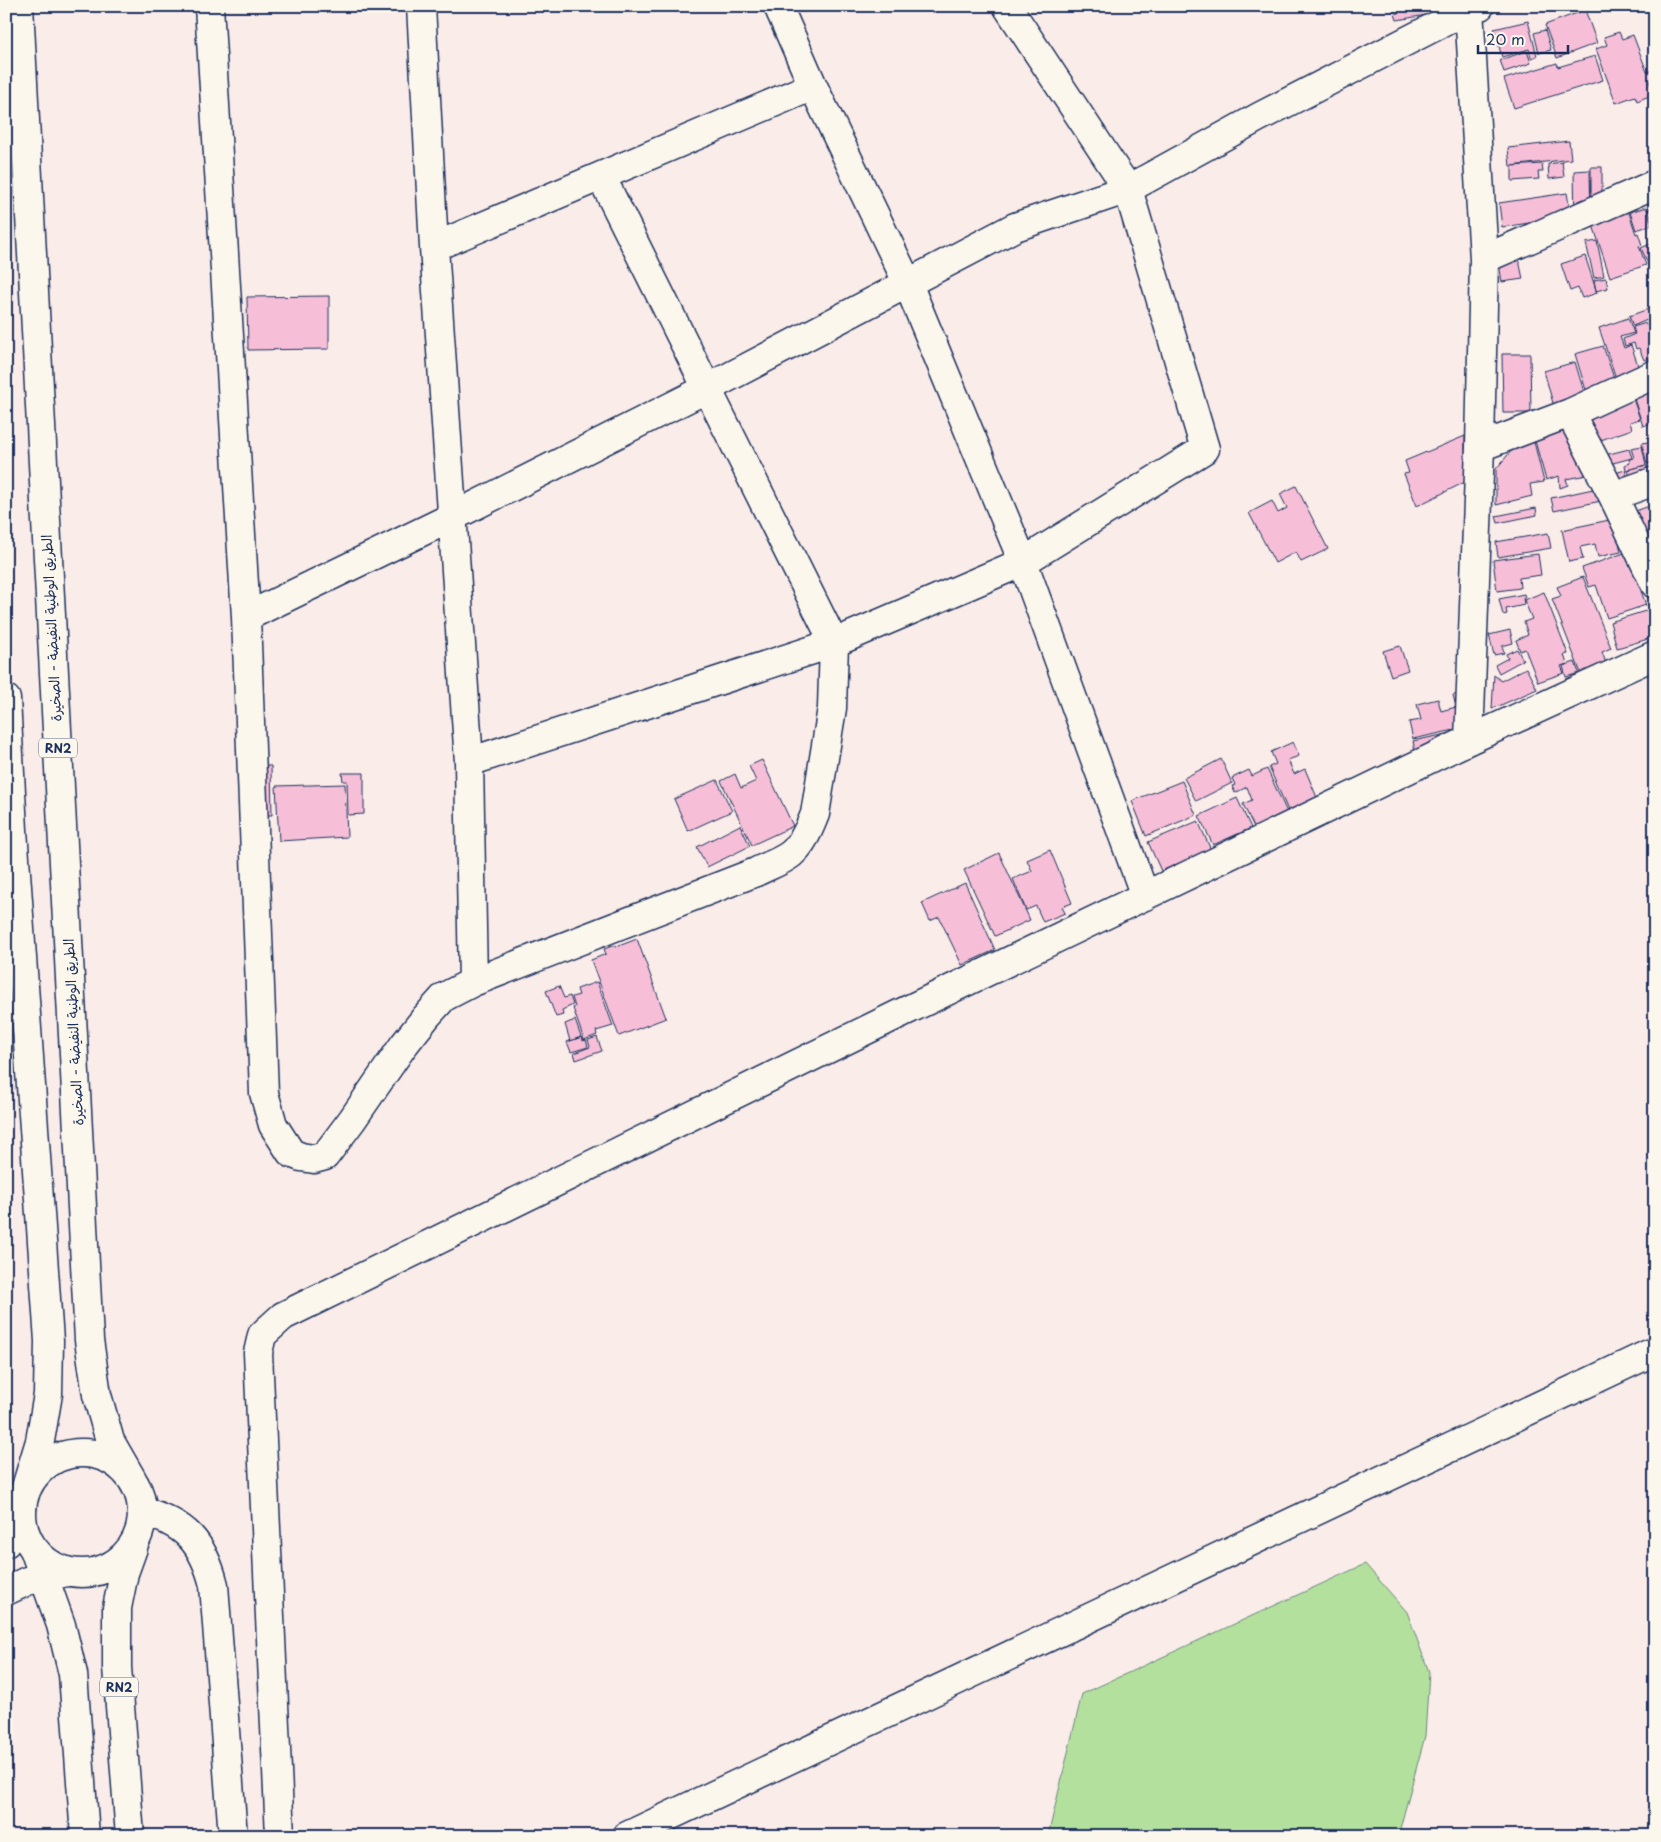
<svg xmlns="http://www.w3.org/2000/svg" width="1661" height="1842" viewBox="0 0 1661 1842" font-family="'Playpen Sans','Playpen Sans Arabic',sans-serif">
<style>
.green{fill:#b4e09e;stroke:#68887e}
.building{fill:#f6bfd7;stroke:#1b2f5e}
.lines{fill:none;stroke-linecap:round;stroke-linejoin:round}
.minor-casing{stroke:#1b2f5e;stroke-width:31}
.highway-casing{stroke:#1b2f5e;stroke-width:31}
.minor{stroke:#fbf7ec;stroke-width:28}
.highway{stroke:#fbf7ec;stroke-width:28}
.labels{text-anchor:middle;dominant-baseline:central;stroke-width:4;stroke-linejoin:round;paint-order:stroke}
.shield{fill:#fbf7ec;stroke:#5e6b89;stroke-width:1}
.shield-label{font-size:12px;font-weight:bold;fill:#1b2f5e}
.street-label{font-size:14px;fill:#1b2f5e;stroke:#fbf7ec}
</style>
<rect width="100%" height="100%" fill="#faece8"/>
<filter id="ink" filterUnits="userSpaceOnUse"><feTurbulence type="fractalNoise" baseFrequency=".02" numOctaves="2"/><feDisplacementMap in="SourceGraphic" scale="10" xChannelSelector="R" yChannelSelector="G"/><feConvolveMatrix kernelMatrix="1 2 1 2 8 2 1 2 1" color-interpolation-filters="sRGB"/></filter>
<g filter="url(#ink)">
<!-- green -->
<path class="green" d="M1365,1564L1407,1612L1429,1672L1425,1736L1398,1836H1048L1082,1694Z"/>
<!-- building -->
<path class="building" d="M1391,6H1408L1393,12Z
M1415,6H1448L1450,11L1397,20L1395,14Z
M1585,10L1597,43L1557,58L1545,25Z
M1528,21L1537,56L1531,58L1529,49L1502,57L1494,29Z
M1545,30L1551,50L1539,53L1534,33Z
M1619,32L1622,39L1633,35L1647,72L1655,69V79L1649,81L1654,94L1637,101L1635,96L1616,103L1596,49L1607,45L1604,37Z
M1527,51L1531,63L1504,72L1500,60Z
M1595,56L1603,80L1514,108L1504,79L1557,63L1558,67Z
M1569,141L1571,159L1510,166L1508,148Z
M1562,162L1564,177L1549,179L1548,164Z
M1542,164L1543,172H1538L1539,179L1512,181V166Z
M1591,167H1602V205H1591Z
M1590,170L1591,222H1575L1574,171Z
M1567,193L1571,217L1502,227L1499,203Z
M1646,207L1652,225L1636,230L1630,212Z
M1655,207V220H1652L1648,209Z
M1628,210L1636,234L1638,233L1642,245L1639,246L1646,265L1610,277L1592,222Z
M1597,241L1604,276L1594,278L1586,243Z
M1655,242V271L1652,272L1641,248Z
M1585,256L1597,293L1582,298L1578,288L1570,291L1561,264Z
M1519,260L1523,279L1502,282L1499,263Z
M1606,278L1608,288L1596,291L1594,280Z
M329,296V349L248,350L247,297Z
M1654,307L1655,321L1648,323L1647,320L1633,326L1629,316Z
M1628,318L1634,333L1620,337L1624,348L1631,345L1642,377L1618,384L1599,328Z
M1646,323L1647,326L1650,325L1655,339V356L1644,360L1639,348L1636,349L1634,343L1625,346L1623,339L1635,334L1633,327Z
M1603,346L1615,381L1586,390L1575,354Z
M1502,354H1530L1531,413H1503Z
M1575,362L1584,392L1576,394L1579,406L1556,414L1544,371Z
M1648,391L1655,412V422L1643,426L1633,396Z
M1632,396L1640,419L1630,422L1632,429L1598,441L1587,411Z
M1565,430L1592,474L1566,479L1568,485L1560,488L1559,476L1546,480L1535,441Z
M1465,436V482L1417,506L1404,474L1409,473L1405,461Z
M1655,441V462L1647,464L1642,443Z
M1534,442L1544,482L1530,484L1532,496L1496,505V469L1512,450Z
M1642,446L1646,465L1626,470L1625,465L1630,463L1629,459L1634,458L1631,448Z
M1629,449L1632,458L1613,463L1614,467L1608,469L1605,455Z
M1646,465L1651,481L1632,486L1628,470Z
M1625,470L1630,487L1612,474Z
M1296,486L1328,549L1301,562L1296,552L1275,563L1249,513L1272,501L1278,513L1287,508L1280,494Z
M1598,488L1601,501L1554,511L1551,498Z
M1655,504V548L1644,552L1630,513Z
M1536,508L1537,515L1498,523L1496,516Z
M1614,519L1621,552L1598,557L1595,544L1580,547L1583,559L1569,562L1562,530Z
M1548,533L1551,548L1498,557L1496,542Z
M1627,552L1646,605L1607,618L1596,585L1589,587L1582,568Z
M1538,554L1541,575L1519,578L1520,588L1497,591L1493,560Z
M1583,577L1611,648L1602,652L1607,666L1582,676L1552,599L1561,596L1557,587Z
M1544,592L1568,654L1564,655L1567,664L1561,666L1564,673L1538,682L1525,649L1520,651L1516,640L1528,635L1524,622L1532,619L1524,600Z
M1524,594L1525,598H1523L1524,605L1506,609L1507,614L1503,615L1499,599Z
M1652,609L1655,617V637L1617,648L1610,622Z
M1510,630L1513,643L1502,646L1504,653L1494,655L1489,635Z
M1400,646L1408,670L1391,676L1383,651Z
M1517,649L1523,660L1499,673L1495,665L1508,658L1506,654Z
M1575,662L1579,673L1566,677L1563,666Z
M1526,668L1537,689L1492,709L1494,675L1501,681Z
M1461,694L1468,727L1413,739L1409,722L1421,720L1417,704L1438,699L1441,711L1456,707L1453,695Z
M1456,732L1415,752L1413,741Z
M1293,742L1299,756L1288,760L1294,774L1305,769L1321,807L1293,822L1269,767L1276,764L1271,752Z
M1221,759L1232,783L1196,801L1184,778Z
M762,760L793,826L752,845L721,781L735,774L741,788L756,781L749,766Z
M241,766H271L272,815H258Z
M1267,769L1292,823L1259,838L1243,804L1252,800L1247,787L1235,793L1232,786L1235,785L1232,778L1249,770L1252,776Z
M342,773H364V814L348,815L347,781H343Z
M717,780L732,811L688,831L674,799Z
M1182,781L1196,815L1146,836L1132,801Z
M345,784L347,837L279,841L276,786Z
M1237,798L1251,828L1213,845L1199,816Z
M1198,821L1211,850L1161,871L1148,842Z
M740,825L750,846L707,867L697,847Z
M1050,850L1072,903L1062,907L1065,913L1043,922L1036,906L1026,910L1013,879L1032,871L1027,860Z
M999,853L1030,920L995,936L964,870Z
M965,883L995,950L962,965L939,917L930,921L922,903Z
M637,939L666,1018L619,1036L591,960L606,954L604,949L615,945L616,947Z
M597,982L613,1026L596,1031L597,1035L584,1040L573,1008L575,1007L572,997L579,995L577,989Z
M559,986L564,998L570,996L573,1005L562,1010L563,1015L556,1017L546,991Z
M575,1020L581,1037L570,1041L565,1024Z
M582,1037L583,1041L586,1040L588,1047L571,1052L567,1042Z
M597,1037L602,1051L576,1060L574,1053L590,1047L588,1040Z"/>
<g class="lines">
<defs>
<path id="minor" d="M209,6L246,617L264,1093L273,1125L291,1153L301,1157L314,1159L325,1156L352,1120L403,1046L426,1017L444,997L473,982L756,872C767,866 781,862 791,854C803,844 810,827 815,814L832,708L834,643L601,176
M421,6L434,247L469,762L473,982
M778,6L813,86L908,284L1023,562L1205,449L1128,189L1007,6
M1469,9L1484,259L1480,447L1469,740
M434,247L813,86
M1484,259L1655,184
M1570,413L1613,496L1655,584
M1480,447L1570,413L1655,374
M1613,496L1655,481
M246,617L452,517L706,389L1015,227L1128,189L1259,117L1469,9L1480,6
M469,762L834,643L1023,562L1145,896
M142,1511C185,1523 203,1542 214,1585L233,1836
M6,1543L20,1508
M6,1591L27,1581L67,1572
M280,1836L258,1353L262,1335L283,1316L897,1015L1469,740L1655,655
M627,1836L1655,1351"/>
<path id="highway" d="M19,6L89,1340L97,1395L110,1441L133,1481
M6,699L13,830L49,1341L48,1394L40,1441L23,1497
M22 1513a60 60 0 1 1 120 0a60 60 0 1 1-120 0Z
M35,1552L61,1625L73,1674L85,1836
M130,1836L117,1667V1608L124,1573L133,1548"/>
</defs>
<!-- minor casing -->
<use href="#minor" class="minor-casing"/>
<!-- highway casing -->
<use href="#highway" class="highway-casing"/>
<!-- minor -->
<use href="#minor" class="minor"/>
<!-- highway -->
<use href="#highway" class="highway"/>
</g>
</g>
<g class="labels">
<!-- shield labels -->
<g class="shield">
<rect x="39" y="738.5" width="38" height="19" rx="4"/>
<rect x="100" y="1677.5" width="38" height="19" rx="4"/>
</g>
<g class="shield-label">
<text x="58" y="748">RN2</text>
<text x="119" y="1687">RN2</text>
</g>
<!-- street labels -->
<g class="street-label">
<text transform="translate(51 628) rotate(-93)">الطريق الوطنية النفيضة - الصخيرة</text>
<text transform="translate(73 1032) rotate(-93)">الطريق الوطنية النفيضة - الصخيرة</text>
</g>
</g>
<!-- margin -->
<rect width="1661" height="1842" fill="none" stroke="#fbf7ec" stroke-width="25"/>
<rect x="12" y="12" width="1636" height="1817" fill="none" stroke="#1b2f5e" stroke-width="2" filter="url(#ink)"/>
<!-- scale -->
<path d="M1478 45v8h90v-8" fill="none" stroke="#1b2f5e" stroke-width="2.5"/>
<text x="1486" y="45" font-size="15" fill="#1b2f5e" stroke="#fbf7ec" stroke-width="4" paint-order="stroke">20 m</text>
</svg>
